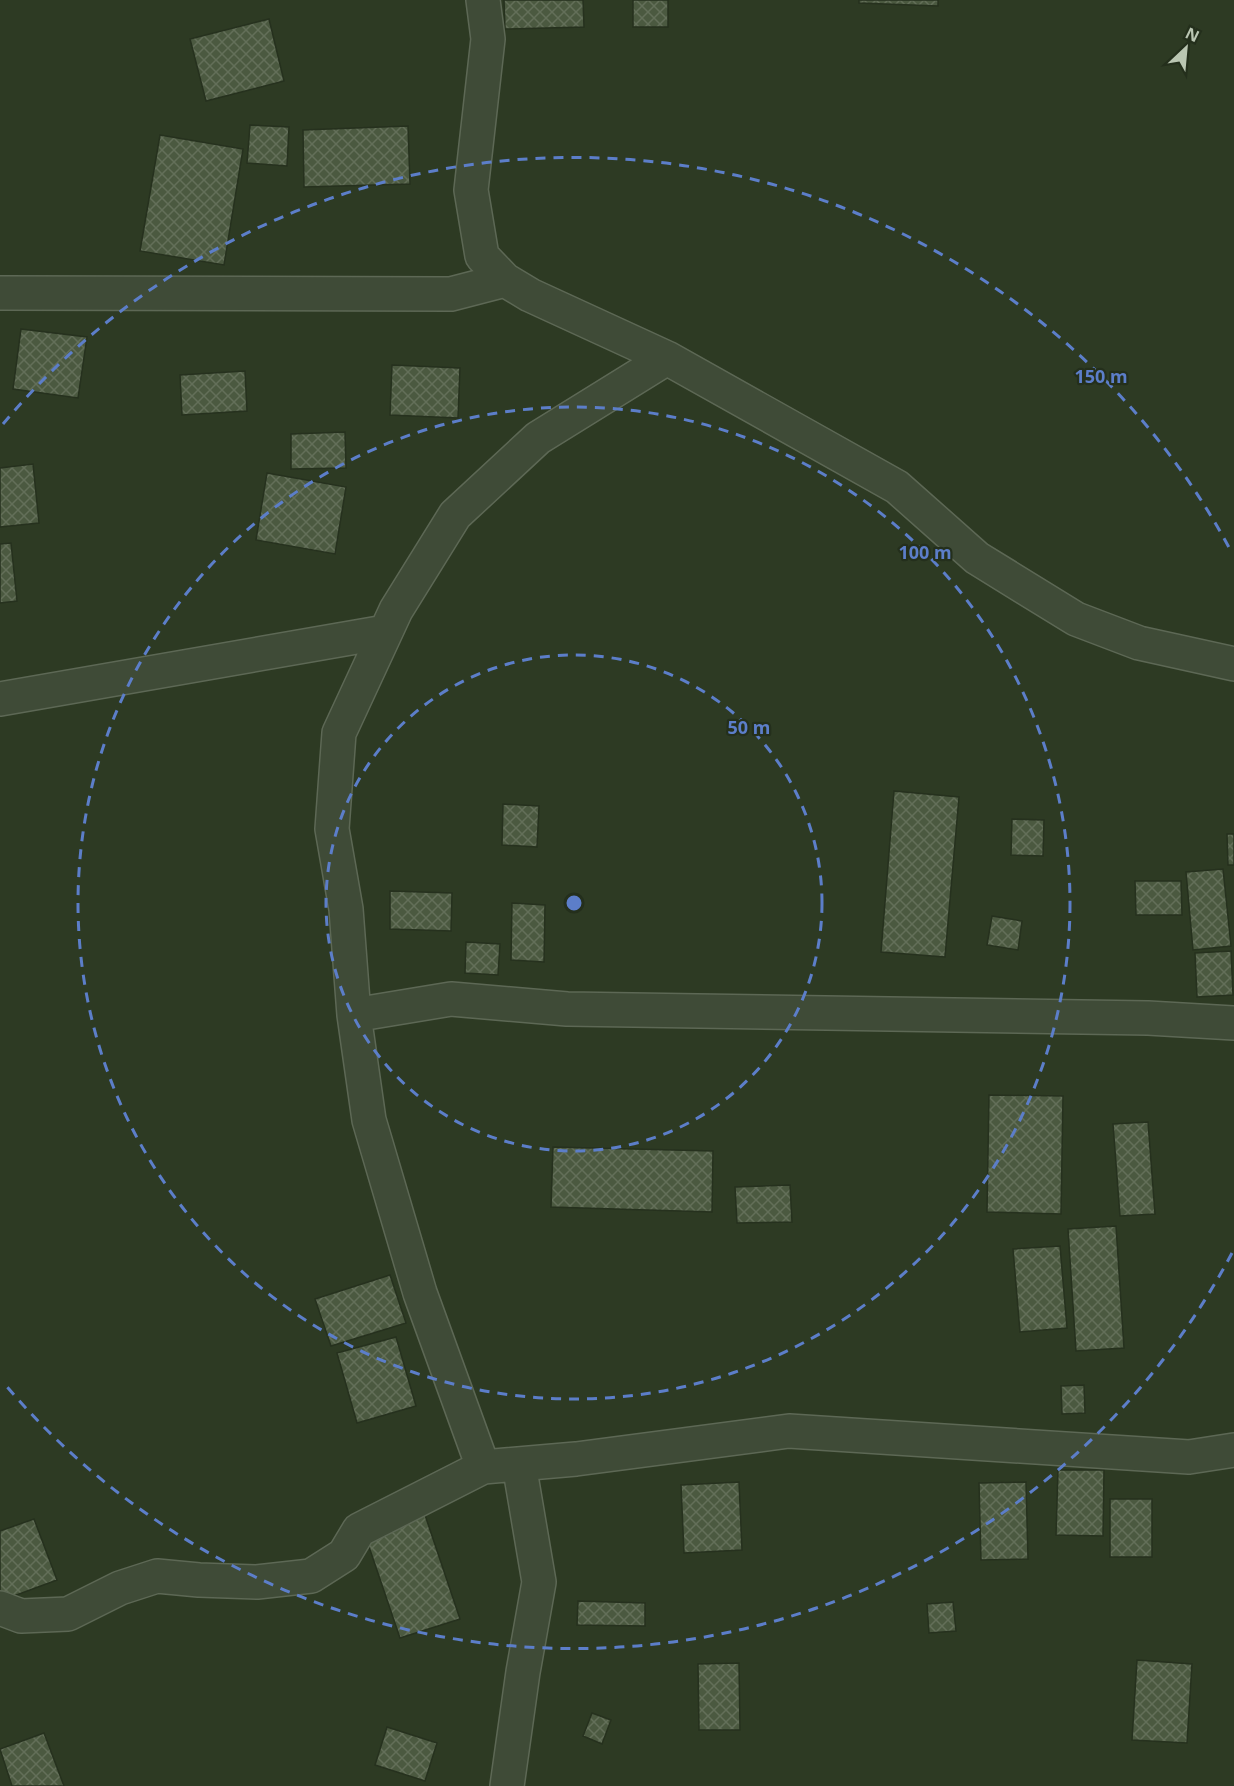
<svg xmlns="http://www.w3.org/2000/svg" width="1234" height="1786" viewBox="0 0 1234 1786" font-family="'Noto Sans',sans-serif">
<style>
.building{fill:url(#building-cross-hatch);stroke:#26311e;stroke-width:1.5}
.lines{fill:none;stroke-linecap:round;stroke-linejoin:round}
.minor-casing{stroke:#5d6855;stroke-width:36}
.minor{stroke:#3f4b37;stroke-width:33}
.ring{fill:none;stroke:#5c7ec9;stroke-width:3;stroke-dasharray:10 8}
.centre{fill:#5c7ec9;stroke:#242f1c;stroke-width:3}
.ring-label{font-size:18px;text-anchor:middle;font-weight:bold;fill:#5c7ec9;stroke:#242f1c;stroke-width:4.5;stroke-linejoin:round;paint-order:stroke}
</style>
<defs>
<pattern id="building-cross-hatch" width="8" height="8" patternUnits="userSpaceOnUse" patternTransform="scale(1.5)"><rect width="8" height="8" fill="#4b5940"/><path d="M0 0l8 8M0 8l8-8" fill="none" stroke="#636f59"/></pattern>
</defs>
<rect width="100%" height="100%" fill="#2d3a23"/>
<!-- building -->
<path class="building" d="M504,0H583L584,27L505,29Z
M633,0H668V27H633Z
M859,0H938V6L859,3Z
M269,19L284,81L206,101L190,39Z
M250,125L289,127L287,166L247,163Z
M408,126L410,184L304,187L303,130Z
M160,135L243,149L224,265L140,251Z
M21,329L87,337L78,398L13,389Z
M392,365L460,368L458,418L390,415Z
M245,371L247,411L182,415L180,375Z
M345,432L346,468L291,469V434Z
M33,464L39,523L0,527V468Z
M267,473L346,487L335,554L256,540Z
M11,543L17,601L0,603V544Z
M894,791L959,797L945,957L881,952Z
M503,804L539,806L537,847L502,845Z
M1012,819L1044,820L1043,856L1011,855Z
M1227,834H1234V865H1228Z
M1223,869L1231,946L1193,950L1186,872Z
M1135,881H1181L1182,915H1136Z
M390,891L452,893L451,931L390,929Z
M512,903L545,905L544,962L511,960Z
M992,916L1022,921L1018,950L987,945Z
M466,942L500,944L498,975L465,973Z
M1231,951L1233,995L1197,997L1195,953Z
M989,1095L1063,1096L1061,1214L987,1212Z
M1148,1122L1155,1214L1120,1216L1113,1124Z
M553,1147L713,1151L712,1212L551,1207Z
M790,1185L792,1222L737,1223L735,1187Z
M1116,1226L1124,1348L1076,1351L1068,1229Z
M1060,1246L1067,1328L1020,1332L1013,1249Z
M390,1275L406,1323L331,1346L315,1299Z
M396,1337L416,1406L357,1423L337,1353Z
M1084,1385L1085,1413L1062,1414L1061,1386Z
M1058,1470H1104L1103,1536L1056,1535Z
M739,1482L742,1550L684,1553L681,1485Z
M1026,1482L1028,1559L981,1560L979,1483Z
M1110,1499H1152V1557H1110Z
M424,1512L460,1619L400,1638L364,1532Z
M34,1519L57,1580L0,1601V1531Z
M578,1601L645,1603V1626L577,1625Z
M953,1602L956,1631L929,1633L927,1604Z
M1137,1660L1192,1664L1187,1743L1132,1740Z
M739,1663L740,1730H699L698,1664Z
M592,1713L611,1720L602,1744L583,1736Z
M387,1727L437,1743L425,1781L375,1765Z
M44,1733L64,1786H12L0,1749Z"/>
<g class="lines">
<defs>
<path id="minor" d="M483,0L488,39L471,190L482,256L505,280L530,295L667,358L897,487L977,558L1076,619L1139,643L1234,664
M0,293L451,294L505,280
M667,358L538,438L455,515L396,610L339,733L332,829L346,909L354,1015L369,1120L420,1293L483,1467L576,1459L789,1431L1189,1457L1234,1450
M0,699L385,632
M354,1015L451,999L567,1009L1148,1018L1234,1023
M0,1608L21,1616L68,1614L120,1588L157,1576L199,1580L257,1582L311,1576L344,1555L359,1530L483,1467
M507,1786L523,1672L539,1582L519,1464"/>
</defs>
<!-- minor casing -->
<use href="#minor" class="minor-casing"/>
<!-- minor -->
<use href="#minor" class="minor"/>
</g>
<!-- distance rings -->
<g class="ring">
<circle cx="574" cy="903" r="248"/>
<circle cx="574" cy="903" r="496"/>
<path d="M1232 1253A745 745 0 0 1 3 1382M3 424A745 745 0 0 1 1232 553"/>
</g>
<circle cx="574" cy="903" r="9" class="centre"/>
<g class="ring-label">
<text x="1101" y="383">150 m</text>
<text x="925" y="559">100 m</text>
<text x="749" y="734">50 m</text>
</g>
<!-- north arrow -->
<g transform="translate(1186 48) rotate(26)" stroke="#242f1c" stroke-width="4.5" paint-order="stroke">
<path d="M0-4.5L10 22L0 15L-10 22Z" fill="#bac6b2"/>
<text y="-9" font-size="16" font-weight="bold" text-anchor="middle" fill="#bac6b2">N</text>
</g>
</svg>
